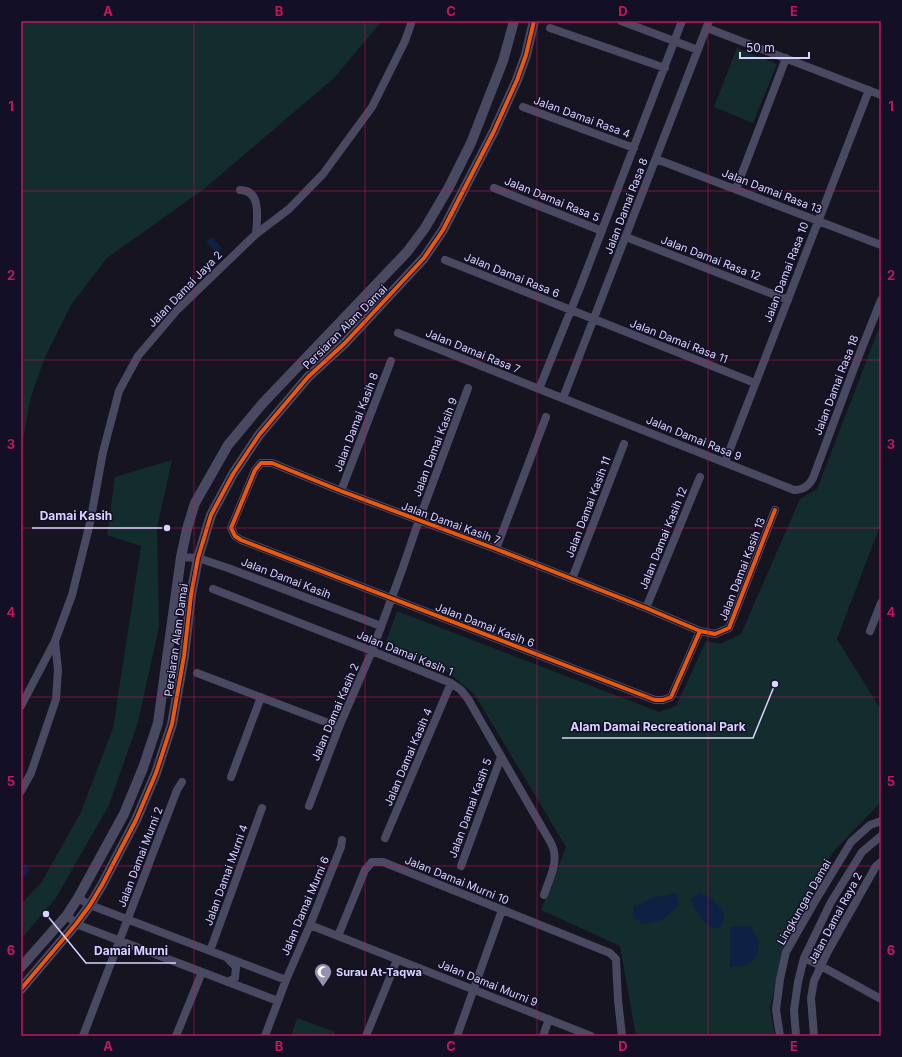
<svg xmlns="http://www.w3.org/2000/svg" width="902" height="1057" viewBox="0 0 902 1057" font-family="Inter,sans-serif">
<style>
.green{fill:#132c2d}
.water{fill:#0d2144}
.lines{fill:none;stroke-linecap:round;stroke-linejoin:round}
.minor{stroke:#4a4962;stroke-width:8}
.tertiary{stroke:#4a4962;stroke-width:10}
.cycleway-casing{stroke:#130f26;stroke-width:6}
.cycleway{stroke:#e8590c;stroke-width:4}
.grid{fill:none;stroke:#c2185b;stroke-width:1;stroke-opacity:0.55}
.labels{text-anchor:middle;dominant-baseline:central;stroke-width:3;stroke-linejoin:round;paint-order:stroke}
.street-label{font-size:11px;fill:#d9d4ff;stroke:#130f26}
.poi-label{font-size:11px;font-weight:bold;fill:#d9d4ff;stroke:#130f26;text-anchor:start}
.leader{fill:none;stroke:#d9d4ff;stroke-width:1.5}
.callout-dot{fill:#d9d4ff;stroke:#130f26;stroke-width:1.5}
.callout-label{font-size:12px;text-anchor:middle;font-weight:bold;fill:#d9d4ff;stroke:#130f26;stroke-width:3;stroke-linejoin:round;paint-order:stroke}
.neatline{fill:none;stroke:#c2185b;stroke-width:1.5}
.grid-label{font-size:13px;text-anchor:middle;font-weight:bold;fill:#c2185b}
</style>
<rect width="100%" height="100%" fill="#161421"/>
<!-- green -->
<path class="green" d="M21,21H382L333,79L204,189L107,258L71,305L45,357L30,400L21,453Z
M737,48L777,64L753,123L714,107Z
M881,323V523L837,639L881,710V798L879,804L833,852L787,937L770,1007L775,1036H636L620,946L541,910L566,847L475,695L448,672L384,648L397,611L659,712L676,706L706,641L720,644L741,634L800,499L817,489Z
M172,460L157,528L159,627L138,722L109,805L56,898L21,939V904L41,883L81,812L113,728L141,546L107,535L115,477Z
M297,1018L335,1032L334,1036H291Z"/>
<!-- water -->
<path class="water" d="M212,237L222,248L217,253L206,242Z
M24,864L30,869L23,879L21,877V868Z
M676,893L679,905L662,920L643,924L634,917L633,907L653,898Z
M700,893L710,897L724,912L723,921L718,929L708,926L694,908L691,899Z
M750,926L759,941L758,955L747,965L730,967V927Z"/>
<g class="lines">
<!-- minor -->
<path class="minor" d="M621,21L698,50
M550,28L665,68
M707,28L881,95
M523,107L634,148
M656,159L881,245
M494,188L602,231
M736,189L786,58
M240,190C262,190 257,219 256,234
M626,237L788,300
M445,260L571,310L755,383
M398,333L794,490C803,490 809,486 813,478L854,368L881,300
M539,389L581,285L682,21
M563,398L709,21
M725,462L869,90
M341,491L391,361
M496,549L546,417
M181,557L198,558L228,568L381,626
M572,579L624,444
M213,589L372,651L451,683L461,690L468,699L551,843C552,846 554,849 554,852C557,866 548,882 544,895
M646,608L700,477
M700,631L671,697L663,700H655L241,540L235,536L231,528L255,470L261,463H272L341,491L496,549L646,608L700,631L715,634L729,628L775,510
M870,631L881,603
M197,673L339,727
M21,706L55,641L72,595L90,523L103,452L119,391L138,356L178,309L256,234L289,209L323,174L372,107L405,41L412,21
M231,777L261,697
M21,791L31,773L56,699L58,670L55,641
M309,806L339,727L372,651L402,570L419,520L468,388
M385,838L451,683
M461,866L501,757
M78,898L90,905L286,980
M67,915L76,924L278,1001
M310,925L591,1036
M338,936L365,870L372,862H383L610,953L616,959L618,1000L622,1036
M210,951L262,808
M804,958L821,966L881,999
M228,959L236,967L235,978L228,982
M83,1036L177,790L182,782
M176,1036L202,972
M265,1036L286,980L310,925L341,847L342,840
M366,1036L397,960
M457,1036L502,910
M543,1036L549,1019
M780,1036L776,1010L780,979L786,952L814,903L851,842L870,825L881,821
M796,1036L794,1010L798,982L804,958L831,902L862,852L881,836
M814,1036L811,998L814,981L827,953L876,866L881,862"/>
<!-- tertiary -->
<path class="tertiary" d="M21,967L67,915L78,898L124,814L143,768L158,723L181,557L187,529L195,503L228,445L263,403L407,252L425,228L449,187L471,143L503,61L514,21
M21,989L76,924L90,905L102,885L136,820L156,773L172,724L184,656L191,595L198,558L211,515L233,474L259,435L308,377L345,343L424,258L443,230L494,131L517,80L526,55L534,21"/>
<defs>
<path id="cycleway" d="M700,631L671,697L663,700H655L241,540L235,536L231,528L255,470L261,463H272L341,491L496,549L646,608L700,631L715,634L729,628L775,510
M21,989L76,924L90,905L102,885L136,820L156,773L172,724L184,656L191,595L198,558L211,515L233,474L259,435L308,377L345,343L424,258L443,230L494,131L517,80L526,55L534,21"/>
</defs>
<!-- cycleway casing -->
<use href="#cycleway" class="cycleway-casing"/>
<!-- cycleway -->
<use href="#cycleway" class="cycleway"/>
</g>
<!-- grid -->
<path class="grid" d="M194,21V1036M365,21V1036M537,21V1036M708,21V1036M21,191H881M21,360H881M21,528H881M21,697H881M21,866H881"/>
<!-- icons -->
<defs>
<symbol id="mosque-pin" viewBox="-11 -11 22 30"><path d="M0 17L-7.5 6A9.5 9.5 0 1 1 7.5 6Z" fill="#9591b1" stroke="#130f26"/><path d="M3.5-4.9A6 6 0 1 0 3.5 4.9A5 5 0 1 1 3.5-4.9Z" fill="#fff"/></symbol>
</defs>
<g fill-rule="evenodd">
<use href="#mosque-pin" x="313" y="962" width="20" height="27"/>
</g>
<g class="labels">
<!-- street labels -->
<g class="street-label">
<text transform="translate(582 117) rotate(20)">Jalan Damai Rasa 4</text>
<text transform="translate(772 191) rotate(21)">Jalan Damai Rasa 13</text>
<text transform="translate(552 199) rotate(22)">Jalan Damai Rasa 5</text>
<text transform="translate(626 206) rotate(-69)">Jalan Damai Rasa 8</text>
<text transform="translate(711 258) rotate(21)">Jalan Damai Rasa 12</text>
<text transform="translate(786 272) rotate(-69)">Jalan Damai Rasa 10</text>
<text transform="translate(512 275) rotate(22)">Jalan Damai Rasa 6</text>
<text transform="translate(185 289) rotate(-46)">Jalan Damai Jaya 2</text>
<text transform="translate(345 327) rotate(-45)">Persiaran Alam Damai</text>
<text transform="translate(679 341) rotate(21)">Jalan Damai Rasa 11</text>
<text transform="translate(473 351) rotate(22)">Jalan Damai Rasa 7</text>
<text transform="translate(836 385) rotate(-69)">Jalan Damai Rasa 18</text>
<text transform="translate(356 422) rotate(-69)">Jalan Damai Kasih 8</text>
<text transform="translate(694 438) rotate(22)">Jalan Damai Rasa 9</text>
<text transform="translate(435 447) rotate(-69)">Jalan Damai Kasih 9</text>
<text transform="translate(588 507) rotate(-69)">Jalan Damai Kasih 11</text>
<text transform="translate(451 523) rotate(20)">Jalan Damai Kasih 7</text>
<text transform="translate(663 538) rotate(-68)">Jalan Damai Kasih 12</text>
<text transform="translate(742 569) rotate(-69)">Jalan Damai Kasih 13</text>
<text transform="translate(286 578) rotate(21)">Jalan Damai Kasih</text>
<text transform="translate(485 625) rotate(21)">Jalan Damai Kasih 6</text>
<text transform="translate(176 640) rotate(-82)">Persiaran Alam Damai</text>
<text transform="translate(405 653) rotate(22)">Jalan Damai Kasih 1</text>
<text transform="translate(335 712) rotate(-67)">Jalan Damai Kasih 2</text>
<text transform="translate(408 757) rotate(-67)">Jalan Damai Kasih 4</text>
<text transform="translate(470 808) rotate(-70)">Jalan Damai Kasih 5</text>
<text transform="translate(140 857) rotate(-69)">Jalan Damai Murni 2</text>
<text transform="translate(226 875) rotate(-70)">Jalan Damai Murni 4</text>
<text transform="translate(457 880) rotate(22)">Jalan Damai Murni 10</text>
<text transform="translate(804 902) rotate(-60)">Lingkungan Damai</text>
<text transform="translate(305 906) rotate(-67)">Jalan Damai Murni 6</text>
<text transform="translate(835 918) rotate(-62)">Jalan Damai Raya 2</text>
<text transform="translate(488 983) rotate(22)">Jalan Damai Murni 9</text>
</g>
<!-- poi labels -->
<g class="poi-label">
<text x="336" y="972">Surau At-Taqwa</text>
</g>
</g>
<!-- callouts -->
<path class="leader" d="M167 528L120 528H32M775 684L753 738H562M46 914L86 963H176"/>
<g class="callout-dot">
<circle cx="167" cy="528" r="4"/>
<circle cx="775" cy="684" r="4"/>
<circle cx="46" cy="914" r="4"/>
</g>
<g class="callout-label">
<text x="76" y="520">Damai Kasih</text>
<text x="658" y="731">Alam Damai Recreational Park</text>
<text x="131" y="955">Damai Murni</text>
</g>
<!-- border -->
<rect width="902" height="1057" fill="none" stroke="#130f26" stroke-width="44"/>
<!-- scale -->
<path d="M740 52v6h69v-6" fill="none" stroke="#d9d4ff" stroke-width="2"/>
<text x="746" y="52" font-size="12" fill="#d9d4ff" stroke="#130f26" stroke-width="3" paint-order="stroke">50 m</text>
<rect x="22" y="22" width="858" height="1013" class="neatline"/>
<g class="grid-label">
<text x="108" y="16">A</text>
<text x="279" y="16">B</text>
<text x="451" y="16">C</text>
<text x="623" y="16">D</text>
<text x="794" y="16">E</text>
<text x="11" y="111">1</text>
<text x="891" y="111">1</text>
<text x="11" y="280">2</text>
<text x="891" y="280">2</text>
<text x="11" y="449">3</text>
<text x="891" y="449">3</text>
<text x="11" y="617">4</text>
<text x="891" y="617">4</text>
<text x="11" y="786">5</text>
<text x="891" y="786">5</text>
<text x="11" y="955">6</text>
<text x="891" y="955">6</text>
<text x="108" y="1051">A</text>
<text x="279" y="1051">B</text>
<text x="451" y="1051">C</text>
<text x="623" y="1051">D</text>
<text x="794" y="1051">E</text>
</g>
</svg>
